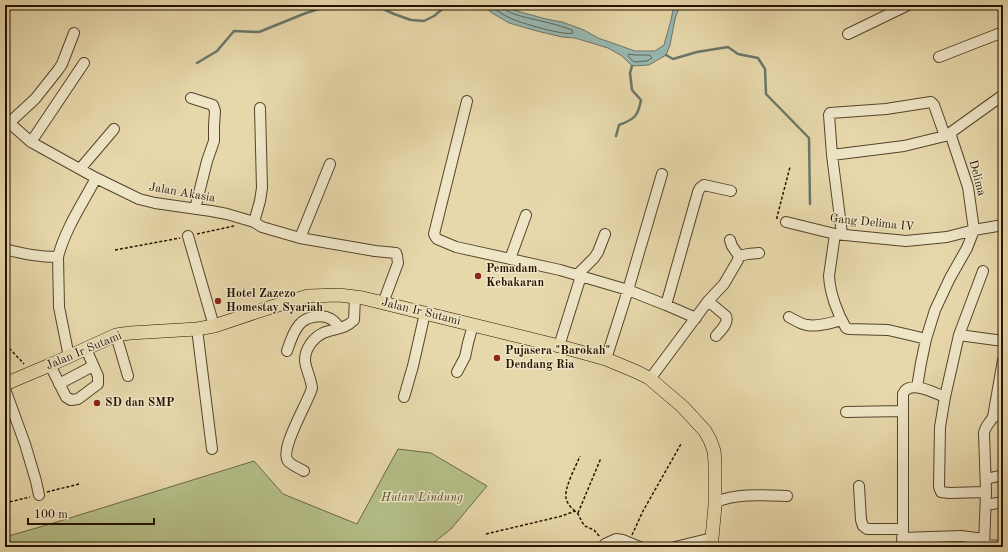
<svg xmlns="http://www.w3.org/2000/svg" width="1008" height="552" viewBox="0 0 1008 552" font-family="'Old Standard TT',serif">
<style>
.green{fill:#b5bf89;stroke:#6c6844}
.water{fill:#98b8b1;stroke:#6a766a}
.lines{fill:none;stroke-linecap:round;stroke-linejoin:round}
.shore{stroke:#5e6558;stroke-width:1}
.stream{stroke:#6a766a;stroke-width:2.5}
.minor-casing{stroke:#55442b;stroke-width:12}
.major-casing{stroke:#241200;stroke-width:14}
.path{stroke:#241200;stroke-width:1.5;stroke-dasharray:3 2;stroke-linecap:butt}
.minor{stroke:#efe6c8;stroke-width:10}
.major{stroke:#e7d8ab;stroke-width:13}
.poi-dot{fill:#8f2418;stroke:#efe6c8;stroke-width:1.5}
.labels{text-anchor:middle;dominant-baseline:central;stroke-width:3;stroke-linejoin:round;paint-order:stroke}
.street-label{font-size:12px;fill:#241200;stroke:#efe6c8}
.poi-label{font-size:12px;font-weight:bold;fill:#241200;stroke:#efe6c8;text-anchor:start}
.park-label{font-size:12px;font-style:italic;fill:#574f30;stroke:#efe6c8}
</style>
<rect width="100%" height="100%" fill="#e7d8ab"/>
<filter id="stains"><feTurbulence type="fractalNoise" baseFrequency=".005" numOctaves="4"/><feColorMatrix values="0 0 0 0 .2 0 0 0 0 .09 0 0 0 0 .02 0 0 0 .5 -.17"/></filter>
<radialGradient id="worn" r=".72"><stop offset=".6" stop-color="#630" stop-opacity="0"/><stop offset="1" stop-color="#630" stop-opacity=".3"/></radialGradient>
<!-- green -->
<path class="green" d="M398,449L431,453L487,486L451,529L428,547H5V537L47,525L254,461L283,494L357,524Z"/>
<!-- water -->
<path class="water" d="M482,5H504L517,11L546,19L562,22L584,30L598,38L635,51H655L664,45L671,20L674,5H680L675,19L670,45L666,55L649,65L632,66L622,56L608,48L575,38L562,37L537,31L509,23L492,13Z"/>
<g class="lines">
<!-- shore -->
<path class="shore" d="M489,5C496,10 503,15 510,18C520,23 565,36 573,33L572,30C557,24 540,21 524,17C518,15 511,14 506,10C503,8 504,8 504,5
M629,54L635,55H650L652,58L647,61L634,62L629,57Z"/>
<!-- stream -->
<path class="stream" d="M375,5L394,14L411,20L424,21L434,16L447,5
M666,55L673,59L697,52L728,47L738,54L758,58L765,69L766,94L809,138L810,204
M197,63L217,51L234,31L259,32L306,13L332,5
M616,136L619,125C635,119 638,116 641,100L632,90L630,73L632,66"/>
<defs>
<path id="minor" d="M848,34L908,5
M939,57L1003,32
M191,98L213,105L215,111L214,126V141L207,161L195,209
M467,101L434,234L435,236L437,239L456,247L560,270L628,290L666,305L696,318
M5,119L31,142L96,178L139,199L155,203L211,211L227,214L254,222L262,227L300,238L375,251L396,253L397,256L398,263L383,303
M9,123L35,99L58,70L62,64L74,33
M31,142L84,63
M832,155L904,146L945,136L950,133L1003,95
M80,169L114,129
M254,222L260,201L262,188L260,108
M786,222L835,234L906,241L947,237L974,230L1003,225
M835,234L829,276C830,293 837,313 846,328L849,329L888,330L914,336L926,339
M842,234L832,155L829,115L830,113L886,109L931,102L934,105L945,136
M188,236L214,326
M300,238L330,164
M5,249C24,254 38,257 58,257C65,229 83,203 96,178
M739,256L748,254L759,253
M58,257L59,307L69,357
M510,259L526,215
M983,271L959,335L945,397L940,427L939,487L941,492L949,493L986,492
M577,275L594,258L598,252L605,234
M708,301L726,316C729,323 721,330 716,336
M666,305L698,192L700,188L704,185L731,191
M789,317C795,320 800,324 807,325C818,327 831,323 841,320
M197,329L212,449
M116,335L128,376
M959,335L1003,341
M559,346L581,276
M287,351C290,342 293,332 299,325C306,316 322,314 331,319C335,321 337,325 340,328
M606,359L628,290L662,174
M50,365L66,397L71,400L78,399L98,384V376L86,349
M457,372L465,357L468,343L473,325
M650,379L708,301L724,284L738,260L739,256L732,246L730,240
M59,384L93,366
M917,387L921,363L926,339L935,310L950,278L967,248L974,230L968,187L950,133
M5,389L25,444L36,481L39,495
M404,397L413,366L425,313
M846,412L903,411
M993,417L1003,415
M304,471C299,468 291,465 288,461C279,449 308,403 312,388C311,378 306,370 305,361C305,353 307,349 311,343C325,325 340,334 354,320L355,297
M986,479L1003,475
M859,486L861,520L863,526L867,529H903
M715,502C738,493 763,495 787,496
M986,505L1003,502
M902,538L961,536L984,539
M984,545L1003,546
M605,547V544L616,539L623,540L640,547
M675,547L712,538
M902,547L903,529V394C909,379 934,393 945,397
M984,547L986,492L984,433C985,426 990,423 993,417L1003,360"/>
<path id="major" d="M5,384L50,365L116,335L130,333L197,329L214,326L265,309L308,296L339,295L363,298L559,346L606,359L637,372L649,378L683,407L705,431L710,440L714,451L715,462V506L712,538V547"/>
</defs>
<!-- minor casing -->
<use href="#minor" class="minor-casing"/>
<!-- major casing -->
<use href="#major" class="major-casing"/>
<!-- path -->
<path class="path" d="M777,219V217L790,167
M197,234L234,226
M115,250L180,238
M5,346L10,349L24,364
M47,492L79,484
M5,503L30,497
M575,511C571,508 567,503 566,498C564,488 576,466 580,456
M578,513L601,458
M486,534L562,516L575,511L578,514L582,522L585,526L594,530L600,537
M632,535L643,511L681,444"/>
<!-- minor -->
<use href="#minor" class="minor"/>
<!-- major -->
<use href="#major" class="major"/>
</g>
<!-- markers -->
<g class="poi-dot">
<circle cx="478" cy="276" r="4"/>
<circle cx="218" cy="301" r="4"/>
<circle cx="497" cy="358" r="4"/>
<circle cx="97" cy="403" r="4"/>
</g>
<g class="labels">
<!-- street labels -->
<g class="street-label">
<text transform="translate(977 178) rotate(75)">Delima</text>
<text transform="translate(182 193) rotate(10)">Jalan Akasia</text>
<text transform="translate(872 223) rotate(6)">Gang Delima IV</text>
<text transform="translate(421 312) rotate(14)">Jalan Ir Sutami</text>
<text transform="translate(84 351) rotate(-23)">Jalan Ir Sutami</text>
</g>
<!-- poi labels -->
<g class="poi-label">
<text x="486" y="269">Pemadam<tspan x="486" dy="14">Kebakaran</tspan></text>
<text x="226" y="294">Hotel Zazezo<tspan x="226" dy="14">Homestay Syariah</tspan></text>
<text x="505" y="351">Pujasera "Barokah"<tspan x="505" dy="14">Dendang Ria</tspan></text>
<text x="105" y="403">SD dan SMP</text>
</g>
<!-- park labels -->
<g class="park-label">
<text x="422" y="498">Hutan Lindung</text>
</g>
</g>
<!-- margin -->
<rect width="1008" height="552" fill="none" stroke="#e7d8ab" stroke-width="20"/>
<rect x="6" y="6" width="996" height="540" fill="none" stroke="#241200" stroke-width="2"/>
<rect x="10" y="10" width="988" height="532" fill="none" stroke="#241200"/>
<!-- scale -->
<path d="M28 518v6h126v-6" fill="none" stroke="#241200" stroke-width="2"/>
<text x="34" y="518" font-size="12" fill="#241200" stroke="#efe6c8" stroke-width="3" paint-order="stroke">100 m</text>
<rect width="100%" height="100%" filter="url(#stains)"/>
<rect width="100%" height="100%" fill="url(#worn)"/>
</svg>
